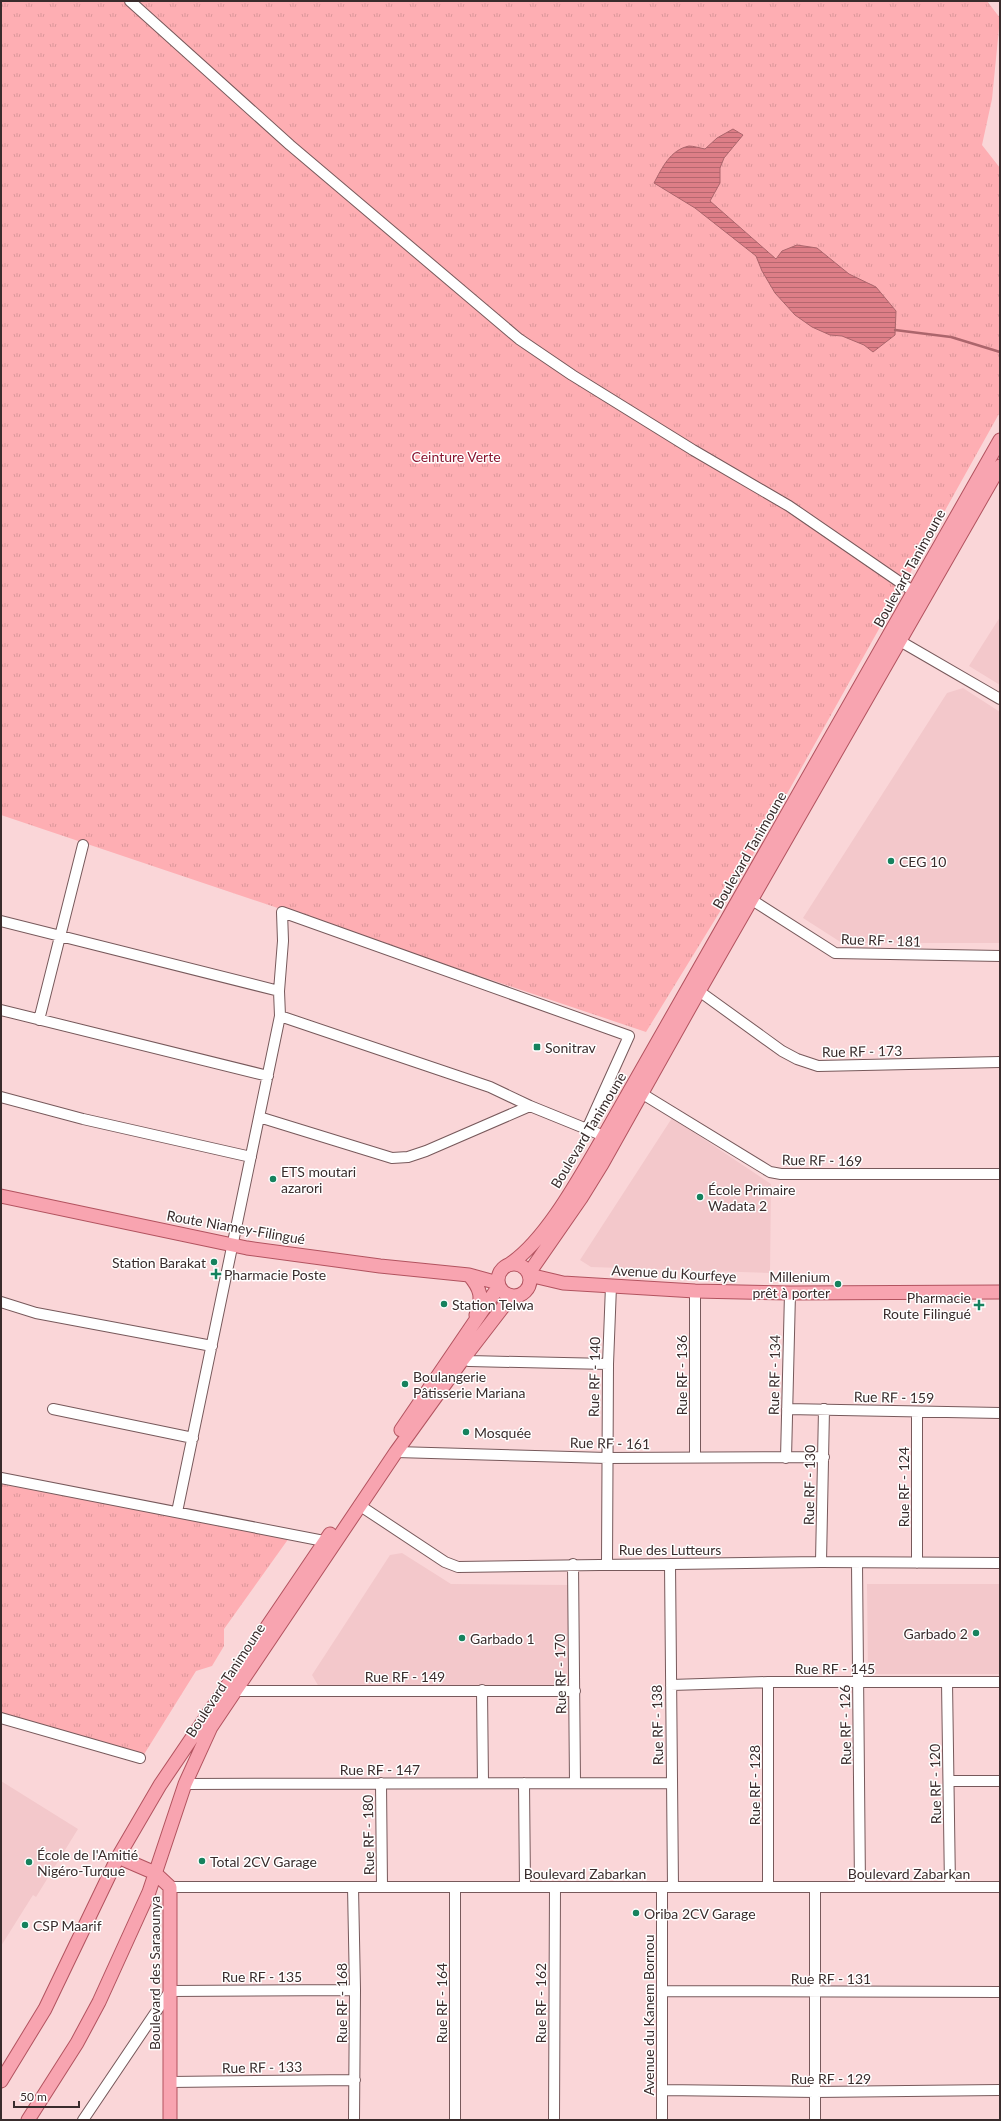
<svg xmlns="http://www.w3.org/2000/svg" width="1001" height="2121" viewBox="0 0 1001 2121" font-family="Lato,sans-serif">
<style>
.built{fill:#f3c8cb}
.park{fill:url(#park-tufts)}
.water{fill:url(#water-rules);stroke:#ac656c}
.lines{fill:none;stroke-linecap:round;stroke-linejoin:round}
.stream{stroke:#ac656c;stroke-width:2.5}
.minor-casing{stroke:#77595b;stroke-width:12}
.major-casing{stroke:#b2535f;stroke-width:15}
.minor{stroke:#fff;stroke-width:10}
.major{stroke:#f8a4b0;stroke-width:13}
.poi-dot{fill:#16825e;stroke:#fff;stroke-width:1.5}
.labels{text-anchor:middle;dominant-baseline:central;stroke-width:3;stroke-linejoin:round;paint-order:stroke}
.park-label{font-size:14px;fill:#881530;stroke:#fff}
.street-label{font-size:14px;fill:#392c2c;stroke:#fff}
.poi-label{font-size:14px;fill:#392c2c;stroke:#fff;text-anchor:start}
</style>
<defs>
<pattern id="park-tufts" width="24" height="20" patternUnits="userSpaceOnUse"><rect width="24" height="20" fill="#feaeb3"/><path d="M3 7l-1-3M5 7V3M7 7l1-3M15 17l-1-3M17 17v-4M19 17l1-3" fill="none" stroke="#da969a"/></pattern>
<pattern id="water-rules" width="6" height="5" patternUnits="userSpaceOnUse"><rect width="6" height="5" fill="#dd7e87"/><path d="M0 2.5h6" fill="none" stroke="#b4676f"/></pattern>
</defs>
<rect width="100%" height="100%" fill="#fad6d8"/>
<!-- built -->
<path class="built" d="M1000,617V685L969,666Z
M963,688L1000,712V943H842L803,918L947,693Z
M672,1118L771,1184L770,1273L591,1267L580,1260Z
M402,1553L451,1584L570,1585L571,1687H319L312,1675L390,1555Z
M867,1584H1000V1674H868Z
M1,1781L78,1829L36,1897L33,1895L1,1946Z"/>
<!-- park -->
<path class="park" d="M1,1H987L1000,18L992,99L982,145L1000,168V412L735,887L646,1032L1,815Z
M1,1484L289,1538L224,1629V1646L212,1666L196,1671L143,1756L1,1714Z"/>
<!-- water -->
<path class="water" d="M733,129L743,135L724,158L720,168V183L710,201L776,259L782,251L797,245L817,248L849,274L876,287L896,311L895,335L873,352L864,345L842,336L830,335L812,327L795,315L775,293L762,271L756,256L695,208L654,183C662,168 670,150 689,146C693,146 700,148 705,149L717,138Z"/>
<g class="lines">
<!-- stream -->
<path class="stream" d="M895,330L951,337L1000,352"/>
<defs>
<path id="minor" d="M130,1L290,145L519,339L572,375L693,450L789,506L920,596
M893,637L1000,699
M752,900L835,953L1000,956
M1,921L279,991
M699,991L782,1051L797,1059L818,1066L1000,1062
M1,1010L268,1076
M280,1016L490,1087L530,1106L604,1136
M39,1020L83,845
M641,1093L770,1172L781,1174H1000
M1,1097L83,1119L251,1157
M259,1117L392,1158L408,1157L426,1151L530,1106
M1,1302L36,1313L212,1346
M463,1359L469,1361L608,1364
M53,1409L193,1438
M787,1409L1000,1413
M917,1412V1563
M396,1452L607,1458L824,1457
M695,1458V1291
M786,1458L790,1293
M1,1478L324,1541
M359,1505L445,1562L458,1567L821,1562L1000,1563
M177,1512L280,1016L279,991L283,941L282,912L629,1036L587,1129
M821,1562L824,1409
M857,1563L860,1887
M573,1564L575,1783
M607,1564L608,1364L611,1286
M670,1564L673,1887
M768,1682V1887
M947,1682L950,1887
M671,1685L768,1682H1000
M482,1690L483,1783
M236,1691H575
M1,1718L140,1758
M950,1781H1000
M381,1783L382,1887
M524,1783L525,1887
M185,1784L672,1783
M170,1887H1000
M353,1887L355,1990L354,2120
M815,1887V2120
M662,1991L1000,1992
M170,2082L355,2080
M662,2090L815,2092L1000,2090
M83,2120L170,1991L355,1990
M455,2120V1887
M554,2120L555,1887
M662,2120V1887"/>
<path id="major" d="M1,1196L247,1248L380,1266L469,1275L498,1283
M498 1280a16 16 0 1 1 32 0a16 16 0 1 1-32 0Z
M510,1264C547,1239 581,1175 604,1136L1000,440
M529,1273L581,1198L602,1164L699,991L1000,466
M469,1275C481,1289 483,1297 476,1315
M529,1275L563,1283L695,1291L790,1293L1000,1292
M401,1430L499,1286
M118,1857L155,1873L170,1887V2120
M1,2081L45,2009L118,1857L160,1785L330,1534
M28,2120L77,2043L99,2002L149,1892L185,1784L211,1727L396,1452L463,1359L503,1307L517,1296"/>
</defs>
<!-- minor casing -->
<use href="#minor" class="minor-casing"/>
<!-- major casing -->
<use href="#major" class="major-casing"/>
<!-- minor -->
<use href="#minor" class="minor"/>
<!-- major -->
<use href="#major" class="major"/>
</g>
<!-- markers -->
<g class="poi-dot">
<circle cx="891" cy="861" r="4"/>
<rect x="533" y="1043" width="8" height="8" rx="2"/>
<circle cx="273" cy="1179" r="4"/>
<circle cx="700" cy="1197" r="4"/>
<circle cx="214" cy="1262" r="4"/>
<path d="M214 1268h4v4h4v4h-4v4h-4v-4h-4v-4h4z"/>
<circle cx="838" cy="1284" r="4"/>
<circle cx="444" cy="1304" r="4"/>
<path d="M977 1299h4v4h4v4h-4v4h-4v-4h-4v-4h4z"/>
<circle cx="405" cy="1384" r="4"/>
<circle cx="466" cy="1432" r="4"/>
<circle cx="976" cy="1633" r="4"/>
<circle cx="462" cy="1638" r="4"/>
<circle cx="202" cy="1861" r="4"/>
<circle cx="29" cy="1862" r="4"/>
<circle cx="636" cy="1913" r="4"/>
<circle cx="25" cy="1925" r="4"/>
</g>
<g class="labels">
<!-- park labels -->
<g class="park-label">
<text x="456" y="456">Ceinture Verte</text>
</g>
<!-- street labels -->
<g class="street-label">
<text transform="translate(909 568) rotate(-61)">Boulevard Tanimoune</text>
<text transform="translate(749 850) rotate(-60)">Boulevard Tanimoune</text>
<text transform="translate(881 940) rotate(2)">Rue RF - 181</text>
<text transform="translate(862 1051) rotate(-1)">Rue RF - 173</text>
<text transform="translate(588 1130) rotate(-59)">Boulevard Tanimoune</text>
<text transform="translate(822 1160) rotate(1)">Rue RF - 169</text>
<text transform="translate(236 1227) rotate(10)">Route Niamey-Filingué</text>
<text transform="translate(674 1273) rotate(3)">Avenue du Kourfeye</text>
<text transform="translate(681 1375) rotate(-90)">Rue RF - 136</text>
<text transform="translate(774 1375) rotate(-89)">Rue RF - 134</text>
<text transform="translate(594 1377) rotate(-89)">Rue RF - 140</text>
<text transform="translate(894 1397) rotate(1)">Rue RF - 159</text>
<text transform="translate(610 1443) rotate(1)">Rue RF - 161</text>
<text transform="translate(809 1485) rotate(-89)">Rue RF - 130</text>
<text transform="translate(903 1487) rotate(-90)">Rue RF - 124</text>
<text x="670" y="1549">Rue des Lutteurs</text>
<text x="835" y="1668">Rue RF - 145</text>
<text transform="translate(560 1674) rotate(-91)">Rue RF - 170</text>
<text x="405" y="1676">Rue RF - 149</text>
<text transform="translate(225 1680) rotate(-57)">Boulevard Tanimoune</text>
<text transform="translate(657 1725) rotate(-91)">Rue RF - 138</text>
<text transform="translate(845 1725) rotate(-91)">Rue RF - 126</text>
<text x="380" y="1769">Rue RF - 147</text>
<text transform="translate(935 1784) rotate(-91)">Rue RF - 120</text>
<text transform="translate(754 1785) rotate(-90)">Rue RF - 128</text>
<text transform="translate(368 1835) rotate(-91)">Rue RF - 180</text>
<text x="585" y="1873">Boulevard Zabarkan</text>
<text x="909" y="1873">Boulevard Zabarkan</text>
<text transform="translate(154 1973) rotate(-90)">Boulevard des Saraounya</text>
<text x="262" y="1976">Rue RF - 135</text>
<text x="831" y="1978">Rue RF - 131</text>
<text transform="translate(341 2003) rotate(-90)">Rue RF - 168</text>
<text transform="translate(441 2003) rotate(-90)">Rue RF - 164</text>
<text transform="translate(540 2003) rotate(-90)">Rue RF - 162</text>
<text transform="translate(648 2015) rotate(-90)">Avenue du Kanem Bornou</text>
<text transform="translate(262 2067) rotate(-1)">Rue RF - 133</text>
<text x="831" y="2078">Rue RF - 129</text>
</g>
<!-- poi labels -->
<g class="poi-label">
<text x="899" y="861">CEG 10</text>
<text x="545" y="1047">Sonitrav</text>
<text x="281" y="1171">ETS moutari<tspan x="281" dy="16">azarori</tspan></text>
<text x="708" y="1189">École Primaire<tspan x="708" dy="16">Wadata 2</tspan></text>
<text x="206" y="1262" text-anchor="end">Station Barakat</text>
<text x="224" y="1274">Pharmacie Poste</text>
<text x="830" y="1276" text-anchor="end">Millenium<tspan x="830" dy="16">prêt à porter</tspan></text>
<text x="971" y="1297" text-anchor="end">Pharmacie<tspan x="971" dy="16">Route Filingué</tspan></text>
<text x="452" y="1304">Station Telwa</text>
<text x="413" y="1376">Boulangerie<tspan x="413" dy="16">Pâtisserie Mariana</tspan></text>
<text x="474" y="1432">Mosquée</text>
<text x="968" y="1633" text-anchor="end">Garbado 2</text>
<text x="470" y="1638">Garbado 1</text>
<text x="37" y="1854">École de l'Amitié<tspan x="37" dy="16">Nigéro-Turque</tspan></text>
<text x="210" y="1861">Total 2CV Garage</text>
<text x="644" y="1913">Oriba 2CV Garage</text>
<text x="33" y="1925">CSP Maarif</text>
</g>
</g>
<!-- border -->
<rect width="1001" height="2121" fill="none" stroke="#392c2c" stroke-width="4"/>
<!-- scale -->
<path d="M14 2101v6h65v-6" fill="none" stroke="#392c2c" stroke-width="2"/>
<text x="20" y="2101" font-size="12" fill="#392c2c" stroke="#ffffff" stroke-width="3" paint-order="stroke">50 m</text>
</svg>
